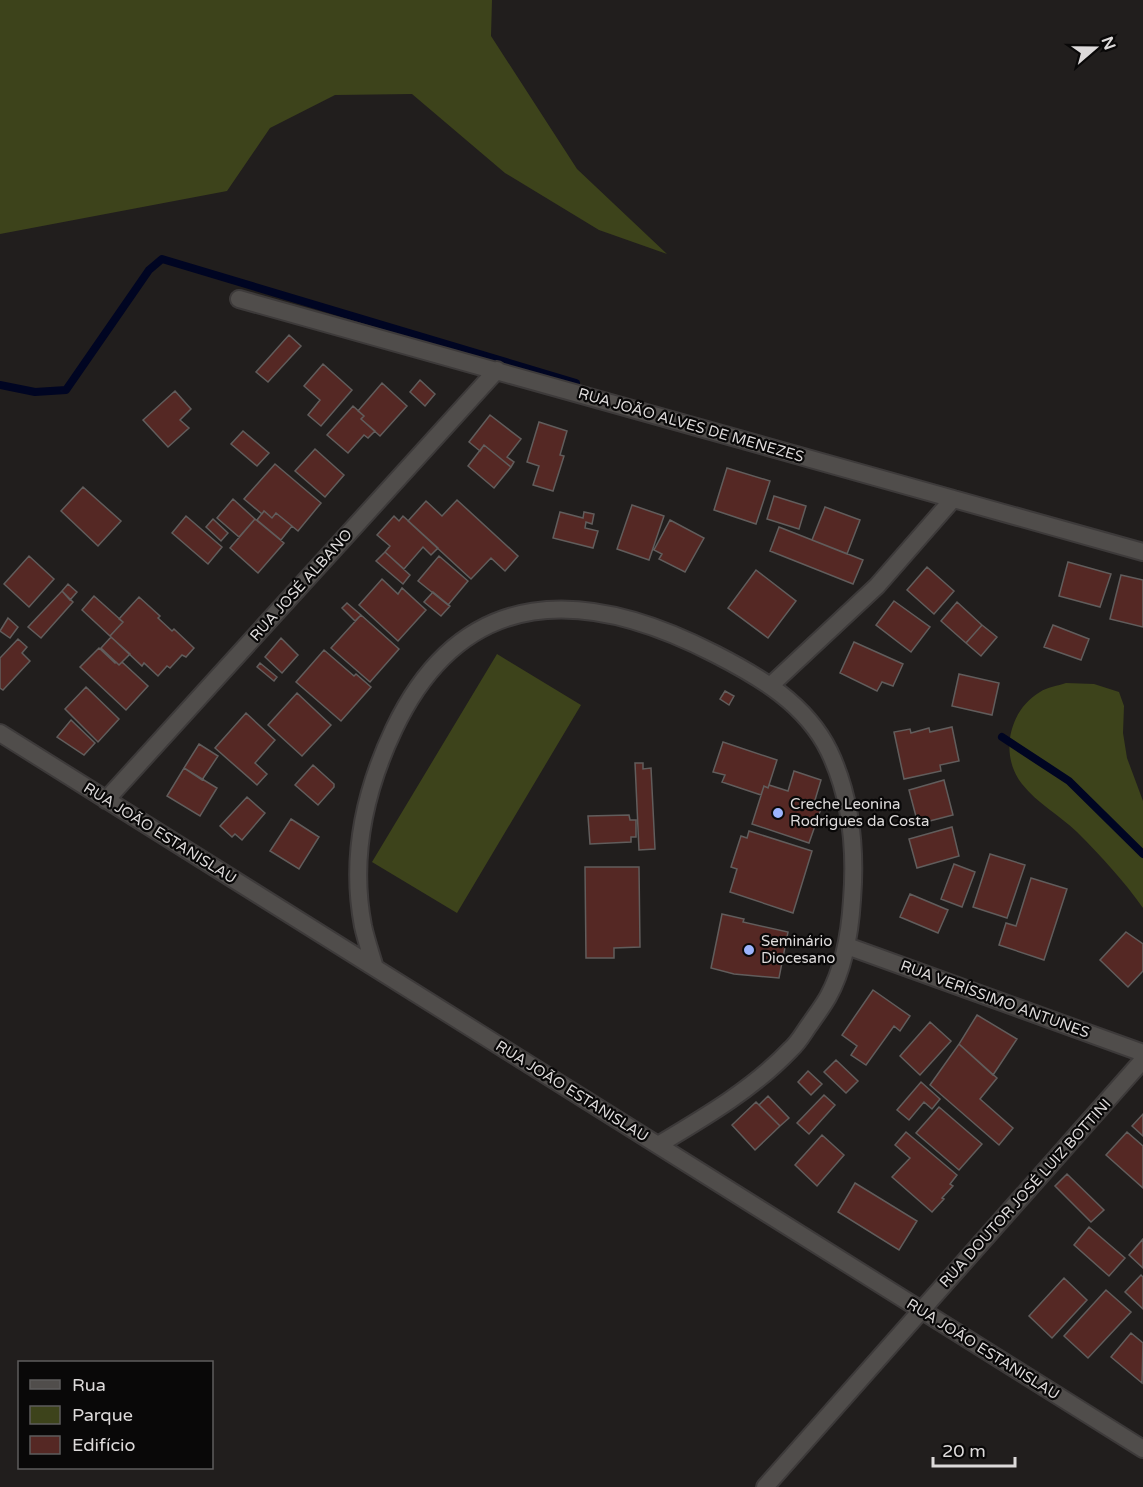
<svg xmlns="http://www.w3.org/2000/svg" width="1143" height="1487" viewBox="0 0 1143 1487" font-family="'Varela Round',sans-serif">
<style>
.green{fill:#3d431b}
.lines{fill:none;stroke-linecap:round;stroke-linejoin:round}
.stream{stroke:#000522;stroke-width:8}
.building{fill:#552824;stroke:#615d5c;stroke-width:1.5}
.minor-casing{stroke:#3d3a3a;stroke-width:20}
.minor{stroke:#504d4b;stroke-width:16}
.poi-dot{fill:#9cb4fd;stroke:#090808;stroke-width:2}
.labels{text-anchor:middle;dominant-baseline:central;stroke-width:4.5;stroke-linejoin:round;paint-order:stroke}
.street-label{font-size:15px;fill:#dddada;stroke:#090808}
.poi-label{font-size:15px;fill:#dddada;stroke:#090808;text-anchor:start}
</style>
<rect width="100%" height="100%" fill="#211e1d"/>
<!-- green -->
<path class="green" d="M0,0H492L491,36L577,169L667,254L599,230L505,173L412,94L335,95L270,128L227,191L0,234Z
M497,654L581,705L457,913L372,862Z
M1066,683L1094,684L1119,692L1124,706L1123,733L1127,758L1143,801V908C1124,881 1101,856 1077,832C1059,815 1037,803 1022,784C999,755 1009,710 1040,692C1047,687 1058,686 1066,683Z"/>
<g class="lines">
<!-- stream -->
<path class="stream" d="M0,385L35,392L66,390L149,270L162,259L576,383
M1002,737L1069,781L1143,854"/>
</g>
<!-- building -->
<path class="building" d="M289,335L301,346L268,382L256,372Z
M323,364L352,390L321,426L308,415L320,400L304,386Z
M420,380L435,394L425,406L410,392Z
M382,383L407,406L380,436L361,419L364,416L358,411Z
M175,391L191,409L180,420L189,428L168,447L143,420Z
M353,406L364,416L361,419L375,431L368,438L364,435L348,453L327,435Z
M490,415L521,439L507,457L514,462L511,467L484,445L480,451L469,442Z
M539,422L567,431L560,455L564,456L553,491L533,485L539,466L527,462Z
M243,431L269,453L257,466L231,444Z
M484,445L511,467L494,488L468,466Z
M315,449L344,475L325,497L295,471Z
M275,464L321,503L298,531L276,513L272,518L264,511L262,514L244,499Z
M727,468L770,481L756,524L714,510Z
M83,487L121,521L98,546L61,511Z
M774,496L806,506L799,529L767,519Z
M233,499L255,519L239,537L217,518Z
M457,500L518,556L505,571L491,558L471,579L408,521L426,501L442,516Z
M632,505L664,516L649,560L617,549Z
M825,507L860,520L847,554L812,540Z
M264,511L272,518L276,513L292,526L281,540L257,520Z
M560,512L583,518L584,512L594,514L592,524L586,522L585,528L598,531L593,548L553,538Z
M186,516L222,547L208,564L172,533Z
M394,516L399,521L403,516L438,548L431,555L423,547L404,569L385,552L390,546L377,535Z
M213,519L228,533L221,541L206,527Z
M255,519L284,543L258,573L230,548Z
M670,520L704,538L685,572L659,559L662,554L654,550Z
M779,527L863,560L853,584L770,551Z
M385,552L410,575L403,584L376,561Z
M29,556L54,579L29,607L4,584Z
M439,556L468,581L448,605L418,581Z
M1068,562L1111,574L1100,607L1059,596Z
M927,567L954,591L934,614L907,590Z
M756,570L796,601L768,638L728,608Z
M1121,575L1143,580V627L1110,619Z
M382,579L398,594L402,588L426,610L398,641L359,605Z
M68,584L77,592L70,600L62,591Z
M62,591L73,602L41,638L28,627Z
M433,592L450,606L441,616L424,602Z
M94,596L123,622L110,636L82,610Z
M139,597L160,616L158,618L172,631L174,629L194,648L186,657L182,655L170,668L167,666L158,676L144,663L142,666L110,636L123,622L119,619Z
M894,601L930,627L911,652L876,625Z
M957,602L982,625L966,643L941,621Z
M347,603L361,615L355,621L342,608Z
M361,615L399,649L370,682L331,648Z
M8,618L18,627L10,638L0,631Z
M982,625L997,637L981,656L966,643Z
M1053,625L1089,639L1081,660L1044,647Z
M111,637L130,654L119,665L101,648Z
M281,638L298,655L282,673L265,657Z
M18,639L27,647L22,653L30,661L3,690L0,688V658Z
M854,642L903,664L893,686L882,682L877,691L840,673Z
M99,648L115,663L116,662L119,665L122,662L148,686L126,710L80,667Z
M324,650L354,676L356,674L371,687L341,721L296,682Z
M260,663L277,677L274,681L257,667Z
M959,674L999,683L992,715L952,706Z
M86,687L119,719L98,742L65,709Z
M725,691L734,696L729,705L720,699Z
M297,693L331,725L302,756L268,725Z
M246,713L275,740L255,763L267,774L257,785L215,748Z
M71,720L95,743L84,755L57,737Z
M952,727L959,761L940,765L941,771L904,779L894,732L910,729L911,733L929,728L930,732Z
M723,742L777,760L768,788L764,786L761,795L722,782L725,775L713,772Z
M199,744L218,756L202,780L184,768Z
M635,763H643V769L651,768L655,849L639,850Z
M313,765L334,784V787L318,805L295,785Z
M184,768L217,788L200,816L167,796Z
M794,771L821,780L815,800L823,803L809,843L752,824L764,786L768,788L769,785L788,791Z
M944,780L953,815L918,824L909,790Z
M247,797L265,813L242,840L235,834L232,837L220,826Z
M629,815L630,820H636V837H631V842L590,844L588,816Z
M291,819L319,837L299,869L270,851Z
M952,827L959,856L917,868L909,839Z
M749,831L812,851L793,913L730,892L737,869L731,867L741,836L747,838Z
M990,854L1025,865L1007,918L973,907Z
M954,864L975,872L962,907L941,899Z
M585,867H639L640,947L614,948V958H586Z
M1031,878L1067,889L1044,960L999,945L1006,923L1016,926Z
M910,894L948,910L938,933L900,917Z
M722,914L744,919L743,922L788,932L779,978L734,974L711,968Z
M1126,932L1143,944V971L1128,987L1100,960Z
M873,990L910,1016L900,1031L894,1026L866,1065L851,1055L857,1046L842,1035Z
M977,1015L1017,1039L993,1075L959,1044Z
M930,1022L951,1041L920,1075L900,1056Z
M959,1044L997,1078L980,1099L1013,1128L999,1145L930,1085Z
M836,1060L858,1081L846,1093L824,1072Z
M808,1071L822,1084L811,1095L798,1082Z
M921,1082L940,1099L932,1109L924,1102L909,1120L897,1110Z
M824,1095L835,1105L809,1134L797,1123Z
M768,1096L789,1118L780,1126L759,1105Z
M756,1102L780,1126L755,1150L732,1125Z
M939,1107L982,1144L959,1170L916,1133Z
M1143,1114V1136L1132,1126Z
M906,1132L957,1175L950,1184L953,1186L942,1198L944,1199L932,1212L892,1177L910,1158L895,1145Z
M1127,1132L1143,1146V1188L1106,1155Z
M822,1135L844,1155L817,1186L795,1165Z
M1067,1174L1104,1210L1091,1222L1055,1186Z
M855,1183L917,1221L899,1250L838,1212Z
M1089,1227L1125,1258L1109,1276L1074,1245Z
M1143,1239V1268L1129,1255Z
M1141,1275L1143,1277V1309L1125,1292Z
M1064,1278L1087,1300L1052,1338L1029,1316Z
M1106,1290L1131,1312L1088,1358L1064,1336Z
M1131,1333L1143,1343L1142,1383L1111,1357Z"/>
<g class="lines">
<defs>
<path id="minor" d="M239,299L1143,552
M771,685L877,586L953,499
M0,733L1143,1449
M106,800L497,370
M847,946L1143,1053
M375,968C371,954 366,940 363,926C350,858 365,790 394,729C464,582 587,588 715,654C760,677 806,704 829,751C851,797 856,850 852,900C850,933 844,968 828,997C823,1006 816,1015 810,1024C804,1032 799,1042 791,1049C753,1089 705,1117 658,1145
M765,1487L1143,1060"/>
</defs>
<!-- minor casing -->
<use href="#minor" class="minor-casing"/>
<!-- minor -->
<use href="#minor" class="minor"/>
</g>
<!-- markers -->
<g class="poi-dot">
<circle cx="778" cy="813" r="6"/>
<circle cx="749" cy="950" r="6"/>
</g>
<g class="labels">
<!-- street labels -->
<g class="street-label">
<text transform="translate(691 425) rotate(16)">RUA JOÃO ALVES DE MENEZES</text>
<text transform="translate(301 585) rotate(-48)">RUA JOSÉ ALBANO</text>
<text transform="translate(160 833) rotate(32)">RUA JOÃO ESTANISLAU</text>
<text transform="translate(995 999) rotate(20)">RUA VERÍSSIMO ANTUNES</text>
<text transform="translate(572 1091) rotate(32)">RUA JOÃO ESTANISLAU</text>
<text transform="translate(1025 1193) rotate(-48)">RUA DOUTOR JOSÉ LUIZ BOTTINI</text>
<text transform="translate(983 1349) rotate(32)">RUA JOÃO ESTANISLAU</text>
</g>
<!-- poi labels -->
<g class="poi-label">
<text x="790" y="804">Creche Leonina<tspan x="790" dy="17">Rodrigues da Costa</tspan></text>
<text x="761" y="941">Seminário<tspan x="761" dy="17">Diocesano</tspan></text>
</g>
</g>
<!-- legend -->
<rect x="18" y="1361" width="195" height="108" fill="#090808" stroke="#5e5c5c" stroke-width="1.5"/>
<rect x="30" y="1380" width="30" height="9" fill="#504d4b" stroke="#5e5c5c" stroke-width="1.5"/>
<text x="72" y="1391" font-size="18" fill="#dddada">Rua</text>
<rect x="30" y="1406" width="30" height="18" fill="#3d431b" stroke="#5e5c5c" stroke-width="1.5"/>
<text x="72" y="1421" font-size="18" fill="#dddada">Parque</text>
<rect x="30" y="1436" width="30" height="18" fill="#552824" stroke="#5e5c5c" stroke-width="1.5"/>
<text x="72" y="1451" font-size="18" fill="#dddada">Edifício</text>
<!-- north arrow -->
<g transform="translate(1095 48) rotate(70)" stroke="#090808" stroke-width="4.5" paint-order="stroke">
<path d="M0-4.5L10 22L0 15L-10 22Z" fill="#dddada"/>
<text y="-9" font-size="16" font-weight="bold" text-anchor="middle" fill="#dddada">N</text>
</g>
<!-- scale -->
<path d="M933 1457v9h82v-9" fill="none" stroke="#dddada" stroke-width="3"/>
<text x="942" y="1457" font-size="18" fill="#dddada" stroke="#090808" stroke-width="4.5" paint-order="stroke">20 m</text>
</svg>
